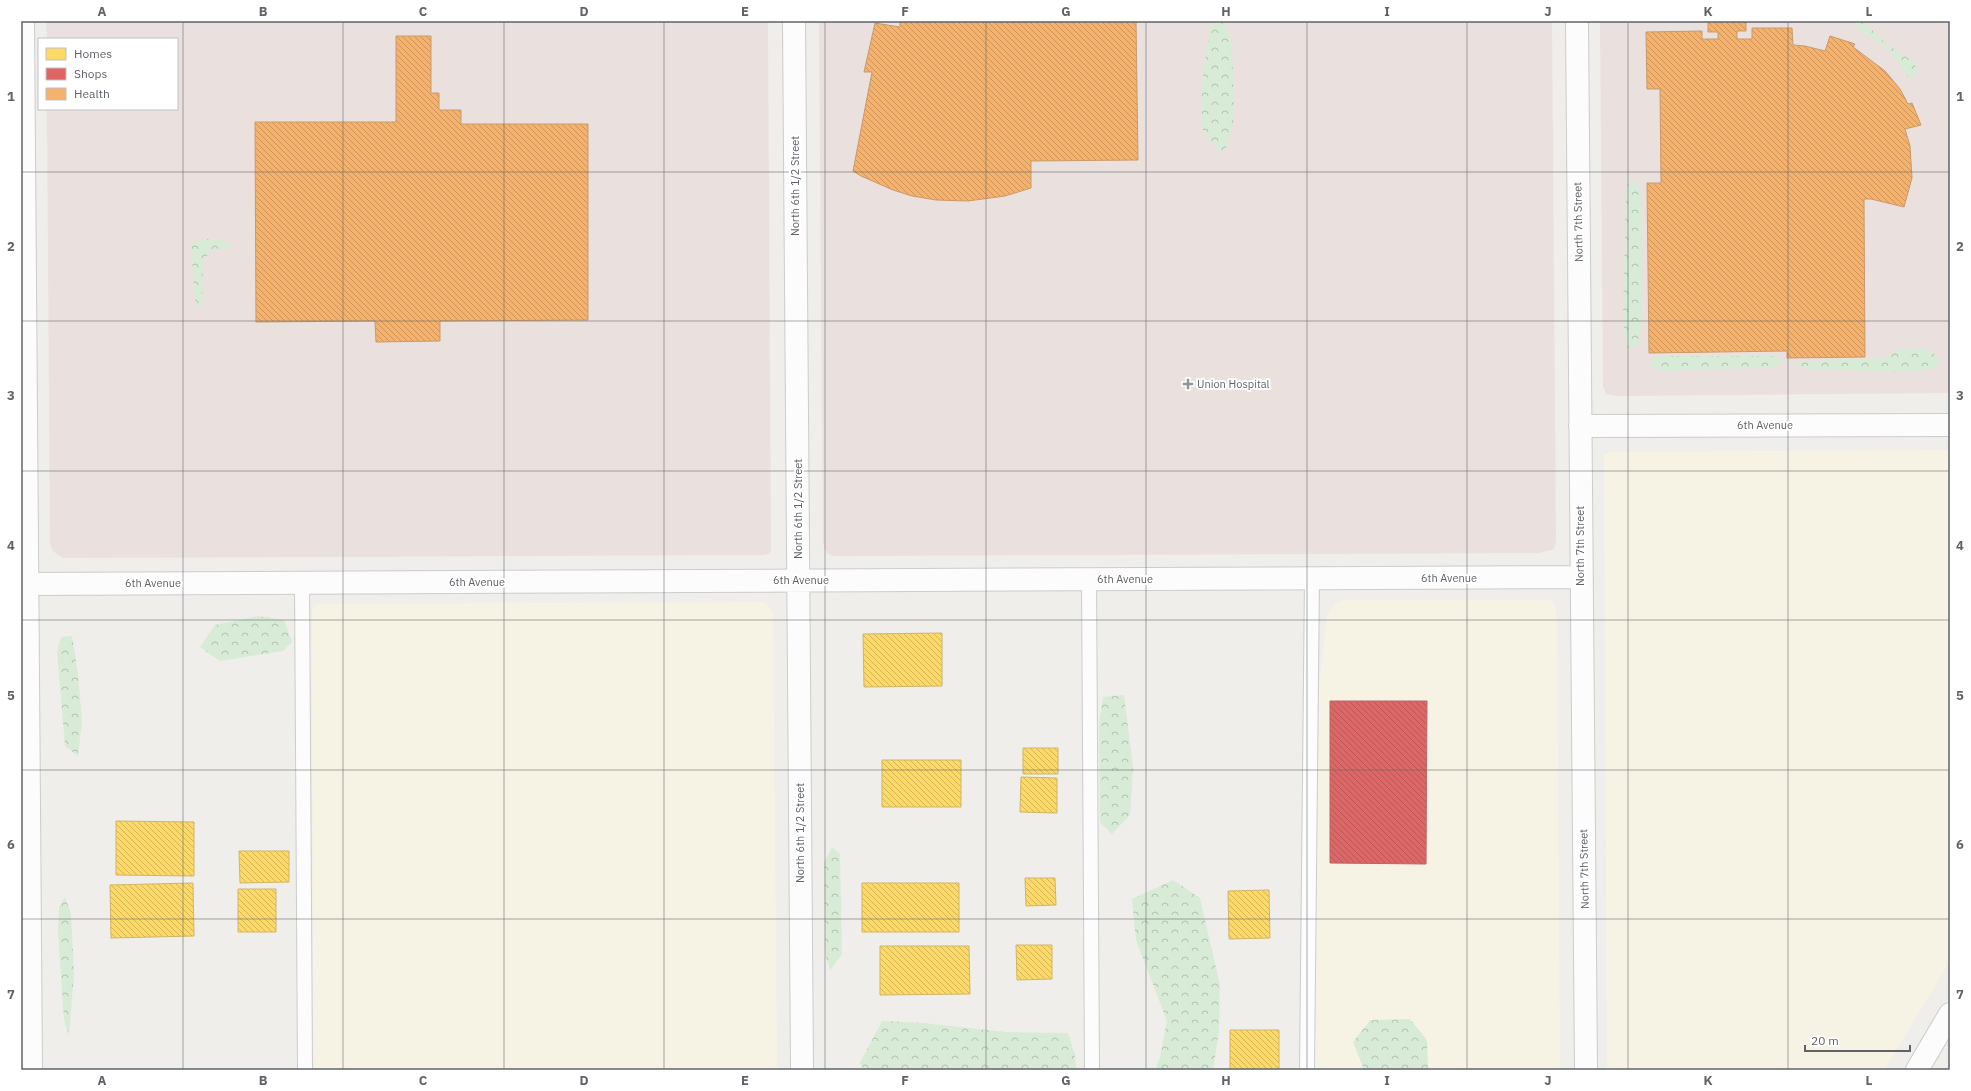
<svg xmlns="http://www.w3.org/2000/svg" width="1971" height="1091" viewBox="0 0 1971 1091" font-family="'IBM Plex Sans',sans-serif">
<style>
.commercial{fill:#f7f3e4}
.medical{fill:#eae0de}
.forest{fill:url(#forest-crowns)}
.homes{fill:url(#homes-back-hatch);stroke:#cfb667}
.shops{fill:url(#shops-back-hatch);stroke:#b96567}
.health{fill:url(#health-back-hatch);stroke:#c99a6a}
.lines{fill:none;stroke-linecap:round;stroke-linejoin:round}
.service-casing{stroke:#cbcccc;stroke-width:16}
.minor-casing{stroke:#cbcccc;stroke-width:24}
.tertiary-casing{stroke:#cbcccc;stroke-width:24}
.service{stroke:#fdfcfc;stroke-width:14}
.minor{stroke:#fdfcfc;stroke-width:22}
.tertiary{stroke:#fdfcfc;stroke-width:22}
.grid{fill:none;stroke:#5f6368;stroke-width:1;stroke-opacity:0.55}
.poi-dot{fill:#919496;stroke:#fff;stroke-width:1.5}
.labels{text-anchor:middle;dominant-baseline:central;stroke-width:4;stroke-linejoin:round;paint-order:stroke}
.street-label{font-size:11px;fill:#5f6368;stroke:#fff}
.poi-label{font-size:11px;fill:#5f6368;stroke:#fff;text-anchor:start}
.neatline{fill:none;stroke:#5f6368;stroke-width:1.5}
.grid-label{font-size:13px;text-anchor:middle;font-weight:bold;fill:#5f6368}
</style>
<defs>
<pattern id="forest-crowns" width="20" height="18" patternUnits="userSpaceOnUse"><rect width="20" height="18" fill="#d8ebd6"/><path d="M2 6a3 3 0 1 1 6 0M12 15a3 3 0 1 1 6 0" fill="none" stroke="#b2c2b1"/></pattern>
<pattern id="homes-back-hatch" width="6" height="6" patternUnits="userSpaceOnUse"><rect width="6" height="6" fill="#ffd966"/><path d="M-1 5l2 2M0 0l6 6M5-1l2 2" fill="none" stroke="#d2b458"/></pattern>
<pattern id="shops-back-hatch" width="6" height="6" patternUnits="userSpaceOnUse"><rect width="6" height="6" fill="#e06666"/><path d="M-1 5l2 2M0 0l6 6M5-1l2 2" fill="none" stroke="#b95858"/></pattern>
<pattern id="health-back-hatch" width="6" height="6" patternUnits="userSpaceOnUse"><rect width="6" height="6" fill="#f6b26b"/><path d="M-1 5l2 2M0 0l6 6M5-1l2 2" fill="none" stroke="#ca945c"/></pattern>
</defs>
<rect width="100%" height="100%" fill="#efeeea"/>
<!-- commercial -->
<path class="commercial" d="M1950,450V961L1884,1070H1607L1604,455L1613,452Z
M1344,600H1550L1555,605L1557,616L1560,1070H1314L1319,687L1327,615L1335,604Z
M764,602L773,612L777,1070H313L312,610L315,605L319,604Z"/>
<!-- medical -->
<path class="medical" d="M46,21H768L771,551L768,554L764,555L64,558L58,555L52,550L50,543L47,109H177V39H47Z
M819,21H1552L1556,541L1554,549L1539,553L835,556L828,554L824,548L823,540Z
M1600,21H1950V393L1618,396L1606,394L1603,386Z"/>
<!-- forest -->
<path class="forest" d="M1212,21H1223L1232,43L1234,118L1228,142L1224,153C1217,148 1206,139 1203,130C1197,114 1207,39 1212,21Z
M1848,21H1862L1866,23L1884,42L1915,63L1916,78L1907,76L1892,53Z
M1628,181L1636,182L1642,196L1641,322L1639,342L1629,352L1625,339L1623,317L1626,193Z
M206,239H221L233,246L211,250L203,261L202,309L195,300L191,243Z
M1897,349H1929L1941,361L1935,368L1905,372L1806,369L1795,366L1801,362L1885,358Z
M1660,356H1775L1783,362L1774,367L1663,371L1652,367L1649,361Z
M258,616L284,620L292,642L283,651L220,661L200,647L215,625Z
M72,636L78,674L82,722L78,756L65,746L57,651L61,637Z
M1124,695L1133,768L1130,815L1112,834L1100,822L1099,724L1103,697Z
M832,847L840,854L842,954L830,970L825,953L824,863Z
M1173,880L1200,898L1220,985L1219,1031L1213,1070H1155L1160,1057L1167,1021L1136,940L1132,899Z
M65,897L71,914L74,975L69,1035L64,1020L58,932L59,907Z
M1410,1019L1427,1040L1428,1070H1364L1353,1042L1370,1020Z
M882,1021L924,1023L1005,1032L1068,1033L1075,1055L1076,1070H864L860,1063Z"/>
<!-- homes -->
<path class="homes" d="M942,633V686L864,687L863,634Z
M1023,748H1058V774H1023Z
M882,760H961V807H882Z
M1021,777L1057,778V813L1020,812Z
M116,821L194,822V876L116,875Z
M239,851H289V882L240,883Z
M1025,878H1055L1056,905L1026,906Z
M193,883L194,936L111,938L110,885Z
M862,883H959V932H862Z
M238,889H276V932H238Z
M1269,890L1270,938L1229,939L1228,891Z
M1016,945H1052V979L1017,980Z
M880,946H969L970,994L880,995Z
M1230,1030H1279V1070H1230Z"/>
<!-- shops -->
<path class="shops" d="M1330,701H1427L1426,864L1330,863Z"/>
<!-- health -->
<path class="health" d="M900,21H1136L1138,160L1031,161V188L1005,196L968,201L936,200L912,196L893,190L861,176L853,171L872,72H864L875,23L900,27Z
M1708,21H1746V31H1737V39H1752V28H1792L1793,45L1805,46L1825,51L1830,36L1855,44L1853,47L1885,71L1900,89L1908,104L1912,103L1921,125L1905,129L1910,146L1912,178L1904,207L1871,199H1864L1865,357L1787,358V351L1649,353L1647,183H1661L1660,89H1647L1646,32L1702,31V39H1718V32H1708Z
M396,36H431V93H439V110H461V124H588V320L440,321V341L376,342L375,321L256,322L255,122H396Z"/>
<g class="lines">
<defs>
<path id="service" d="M1089,579L1092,1070
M302,583L305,1070
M1307,1070L1312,578"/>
<path id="minor" d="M23,21L31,1070
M794,21L802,1070
M1577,21L1586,1070
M1580,426L1950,425
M21,584L1581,577"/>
<path id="tertiary" d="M1917,1070L1950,1014"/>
</defs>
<!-- service casing -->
<use href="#service" class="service-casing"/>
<!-- minor casing -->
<use href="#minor" class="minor-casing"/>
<!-- tertiary casing -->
<use href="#tertiary" class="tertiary-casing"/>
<!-- service -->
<use href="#service" class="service"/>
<!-- minor -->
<use href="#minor" class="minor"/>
<!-- tertiary -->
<use href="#tertiary" class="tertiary"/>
</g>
<!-- grid -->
<path class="grid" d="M183,21V1070M343,21V1070M504,21V1070M664,21V1070M825,21V1070M986,21V1070M1146,21V1070M1307,21V1070M1467,21V1070M1628,21V1070M1788,21V1070M21,172H1950M21,321H1950M21,471H1950M21,620H1950M21,770H1950M21,919H1950"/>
<!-- markers -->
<path class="poi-dot" d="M1186 378h4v4h4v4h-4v4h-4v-4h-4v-4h4z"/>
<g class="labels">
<!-- street labels -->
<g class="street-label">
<text transform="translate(795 186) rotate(-90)">North 6th 1/2 Street</text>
<text transform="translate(1578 222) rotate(-91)">North 7th Street</text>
<text x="1765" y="425">6th Avenue</text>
<text transform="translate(798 509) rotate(-90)">North 6th 1/2 Street</text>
<text transform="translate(1580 546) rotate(-90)">North 7th Street</text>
<text x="1449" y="578">6th Avenue</text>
<text x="1125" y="579">6th Avenue</text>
<text x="801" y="580">6th Avenue</text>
<text x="477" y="582">6th Avenue</text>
<text x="153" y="583">6th Avenue</text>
<text transform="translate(800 833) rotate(-90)">North 6th 1/2 Street</text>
<text transform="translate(1584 869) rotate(-91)">North 7th Street</text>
</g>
<!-- poi labels -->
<g class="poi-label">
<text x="1197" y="384">Union Hospital</text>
</g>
</g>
<!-- border -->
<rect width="1971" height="1091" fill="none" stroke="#ffffff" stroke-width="44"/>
<!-- legend -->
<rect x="38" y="38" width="140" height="72" fill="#ffffff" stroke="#bfc1c3"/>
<rect x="46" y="48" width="20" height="12" fill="#ffd966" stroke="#bfc1c3"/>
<text x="74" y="58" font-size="12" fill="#5f6368">Homes</text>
<rect x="46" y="68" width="20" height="12" fill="#e06666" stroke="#bfc1c3"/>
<text x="74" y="78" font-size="12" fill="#5f6368">Shops</text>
<rect x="46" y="88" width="20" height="12" fill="#f6b26b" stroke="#bfc1c3"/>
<text x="74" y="98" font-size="12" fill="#5f6368">Health</text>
<!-- scale -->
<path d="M1805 1045v6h105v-6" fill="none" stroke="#5f6368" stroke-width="2"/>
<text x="1811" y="1045" font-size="12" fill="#5f6368" stroke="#ffffff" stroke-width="3" paint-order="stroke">20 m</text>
<rect x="22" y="22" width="1927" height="1047" class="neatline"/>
<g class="grid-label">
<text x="102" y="16">A</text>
<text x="263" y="16">B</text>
<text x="423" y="16">C</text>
<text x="584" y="16">D</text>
<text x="745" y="16">E</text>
<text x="905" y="16">F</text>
<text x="1066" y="16">G</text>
<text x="1226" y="16">H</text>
<text x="1387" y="16">I</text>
<text x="1548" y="16">J</text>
<text x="1708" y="16">K</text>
<text x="1869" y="16">L</text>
<text x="11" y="101">1</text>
<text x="1960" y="101">1</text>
<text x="11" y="251">2</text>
<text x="1960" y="251">2</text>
<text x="11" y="400">3</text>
<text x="1960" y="400">3</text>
<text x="11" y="550">4</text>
<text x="1960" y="550">4</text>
<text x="11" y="700">5</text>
<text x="1960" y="700">5</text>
<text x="11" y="849">6</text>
<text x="1960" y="849">6</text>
<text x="11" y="999">7</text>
<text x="1960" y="999">7</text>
<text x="102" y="1085">A</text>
<text x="263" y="1085">B</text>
<text x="423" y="1085">C</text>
<text x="584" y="1085">D</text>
<text x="745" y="1085">E</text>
<text x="905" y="1085">F</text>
<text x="1066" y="1085">G</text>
<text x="1226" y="1085">H</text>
<text x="1387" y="1085">I</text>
<text x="1548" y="1085">J</text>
<text x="1708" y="1085">K</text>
<text x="1869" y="1085">L</text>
</g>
</svg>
